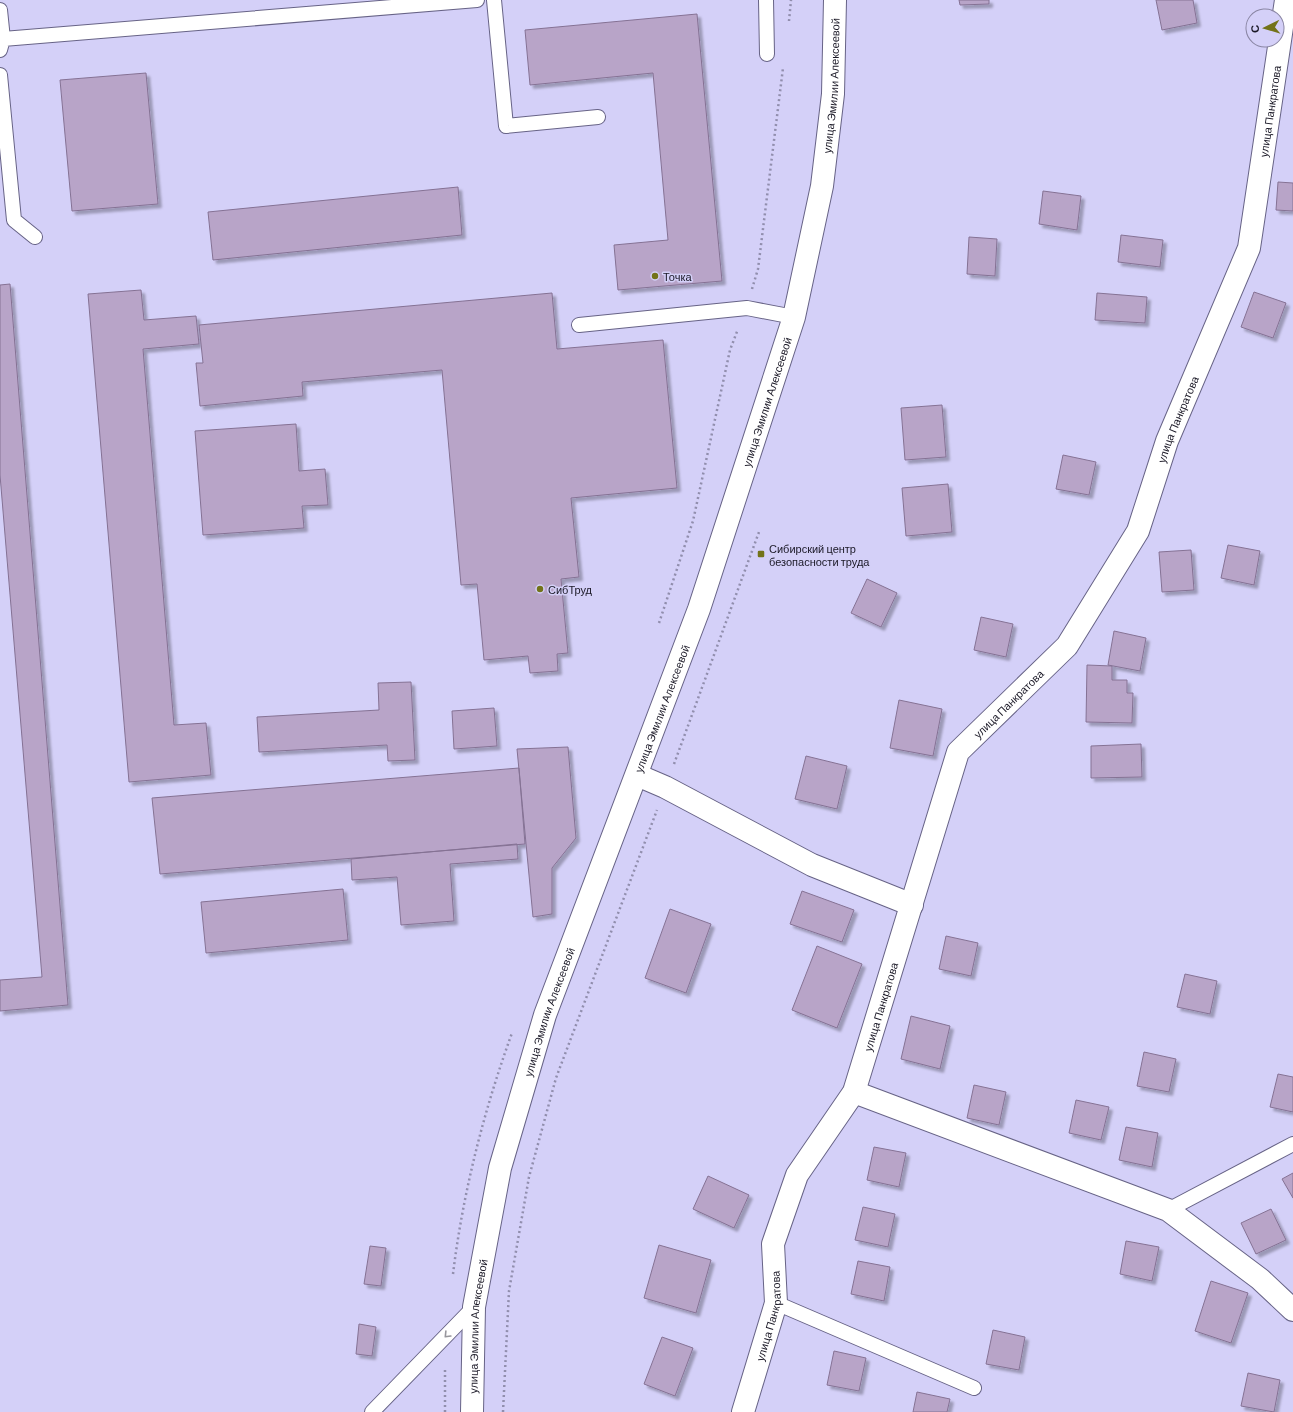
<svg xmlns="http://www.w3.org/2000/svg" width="1293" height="1412" viewBox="0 0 1293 1412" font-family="Barlow,sans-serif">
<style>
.building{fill:#b8a4c8;stroke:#857294;filter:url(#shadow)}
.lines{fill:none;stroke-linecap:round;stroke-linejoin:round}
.lane-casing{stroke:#676386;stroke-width:16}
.street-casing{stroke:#676386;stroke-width:24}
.secondary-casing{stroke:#676386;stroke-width:24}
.path{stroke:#918ead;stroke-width:2.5;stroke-dasharray:2 3;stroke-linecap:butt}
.lane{stroke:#fff;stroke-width:14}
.street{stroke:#fff;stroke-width:22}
.secondary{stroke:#fff;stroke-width:22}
.oneway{stroke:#98979d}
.poi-dot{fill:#737319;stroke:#d4d0f8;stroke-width:1.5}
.labels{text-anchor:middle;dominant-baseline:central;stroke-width:3;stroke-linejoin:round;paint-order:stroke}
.street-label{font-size:11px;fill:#1a1826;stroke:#d4d0f8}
.poi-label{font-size:11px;fill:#1a1826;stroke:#d4d0f8;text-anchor:start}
</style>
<defs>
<filter id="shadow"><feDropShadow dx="3.5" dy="3.5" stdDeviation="1" flood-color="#0004"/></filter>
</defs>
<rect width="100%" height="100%" fill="#d4d0f8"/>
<!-- building -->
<path class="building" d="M959,0H989V4L960,5Z
M1156,0H1193L1197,23L1162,30Z
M697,14L722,281L618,290L614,245L668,240L653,73L530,85L525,30Z
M146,73L158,204L72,211L60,80Z
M1278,182L1293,183V211L1276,210Z
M458,187L462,235L213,260L208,212Z
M1043,191L1081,196L1077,230L1039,224Z
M1121,235L1163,240L1160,267L1118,262Z
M969,237L997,239L995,276L967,274Z
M10,284L68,1005L0,1011V980L42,977L0,475V285Z
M141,290L144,320L196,316L199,344L143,349L174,725L206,723L211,775L129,782L88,294Z
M1254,292L1286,303L1273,338L1241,327Z
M552,293L557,349L663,340L677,488L571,498L579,577L561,579L568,653L557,654L558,671L530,673L528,656L484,660L477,584L461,585L442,370L302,382L303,396L200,406L196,363H203L199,325Z
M1097,293L1147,297L1145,323L1095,320Z
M942,405L946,457L905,460L901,408Z
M296,424L299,471L325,469L328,505L302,506L304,528L203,535L195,431Z
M1063,455L1096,462L1089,495L1056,489Z
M948,484L952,532L906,536L902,488Z
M1228,545L1260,551L1254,585L1221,578Z
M1191,550L1194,590L1162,592L1159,552Z
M867,579L897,593L881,627L851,613Z
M981,617L1013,624L1006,657L974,650Z
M1114,631L1146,638L1140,671L1108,665Z
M1087,665L1112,666V680H1127V693H1133L1132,723L1086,722Z
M411,682L415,760L388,761L387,745L259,752L257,717L379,710L378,683Z
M899,700L942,709L933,756L890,748Z
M494,708L497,746L454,749L452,711Z
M1141,744L1142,777L1091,778V746Z
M568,747L576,838L552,868V914L533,917L517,749Z
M806,756L847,766L837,809L795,799Z
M519,768L525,844L160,874L152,798Z
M517,844L518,859L450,864L454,921L401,925L397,877L352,880L351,859Z
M343,889L348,940L206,953L201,902Z
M802,891L854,910L842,942L790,924Z
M670,909L711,924L686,993L645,978Z
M946,936L978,943L971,976L939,969Z
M817,946L862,964L837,1028L792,1010Z
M1185,974L1217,981L1210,1014L1177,1007Z
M911,1016L950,1026L940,1069L901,1059Z
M1144,1052L1176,1059L1169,1092L1137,1086Z
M1278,1074L1293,1077V1112L1270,1107Z
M974,1085L1006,1092L999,1125L967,1118Z
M1076,1100L1109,1107L1101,1140L1069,1133Z
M1126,1127L1158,1133L1152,1167L1119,1160Z
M874,1147L906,1153L899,1187L867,1180Z
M1293,1173V1198L1282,1179Z
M708,1176L749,1195L734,1228L693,1209Z
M863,1207L895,1214L888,1247L855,1240Z
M1271,1209L1286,1240L1256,1254L1241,1223Z
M1126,1241L1159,1247L1152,1281L1120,1274Z
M659,1245L711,1260L696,1313L644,1298Z
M370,1246L386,1248L381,1286L364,1284Z
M858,1261L890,1267L884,1301L851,1294Z
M1211,1281L1248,1293L1231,1343L1195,1331Z
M359,1324L376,1327L372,1356L356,1354Z
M993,1330L1025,1337L1019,1370L986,1364Z
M662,1337L693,1348L675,1396L644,1384Z
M834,1351L866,1358L859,1391L827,1385Z
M1248,1373L1280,1380L1274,1412L1241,1406Z
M917,1392L950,1399L947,1412H913Z"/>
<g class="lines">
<defs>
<path id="lane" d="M494,0L506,126L598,117
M766,0L767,54
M0,10L3,39
M0,50L3,39L477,0
M0,75L14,220L35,237
M579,325L747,308L794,317
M1168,1210L1293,1144
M776,1303L974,1388
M372,1412L474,1307"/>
<g id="street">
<path d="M637,775L665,787L812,865L912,905"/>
<path d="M854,1092L1168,1210L1260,1279L1293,1310"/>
<path id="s1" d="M743,1412L776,1303L773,1244L797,1175L854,1092L958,752L1067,646L1138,531L1167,441L1249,248L1286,0"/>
</g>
<g id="secondary">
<path id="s2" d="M472,1412L474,1307L500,1168L545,1015L699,609L794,317L822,186L833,94L835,0"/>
</g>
</defs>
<!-- lane casing -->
<use href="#lane" class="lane-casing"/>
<!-- street casing -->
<use href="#street" class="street-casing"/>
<!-- secondary casing -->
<use href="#secondary" class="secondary-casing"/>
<!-- path -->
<path class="path" d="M789,21L791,0
M752,289L758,269L783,68
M659,623L693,521L730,350L738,329
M674,764L759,532
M453,1274C463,1192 484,1110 512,1033
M445,1412V1367
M503,1412L509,1291L529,1177L556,1078L657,810"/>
<!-- lane -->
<use href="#lane" class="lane"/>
<!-- street -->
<use href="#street" class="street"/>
<!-- secondary -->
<use href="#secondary" class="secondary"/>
</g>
<!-- one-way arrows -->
<defs><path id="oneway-chevron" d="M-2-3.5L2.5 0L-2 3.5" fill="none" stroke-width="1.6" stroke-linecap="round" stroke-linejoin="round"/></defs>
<use class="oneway" href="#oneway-chevron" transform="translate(447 1335) rotate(134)"/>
<!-- markers -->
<g class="poi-dot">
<circle cx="655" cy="276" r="4"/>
<rect x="757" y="550" width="8" height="8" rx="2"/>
<circle cx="540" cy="589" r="4"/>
</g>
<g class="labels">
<!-- street labels -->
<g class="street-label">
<text stroke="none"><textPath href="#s2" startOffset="1382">улица Эмилии Алексеевой</textPath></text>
<text stroke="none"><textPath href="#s1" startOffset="1432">улица Панкратова</textPath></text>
<text stroke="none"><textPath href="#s2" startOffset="1058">улица Эмилии Алексеевой</textPath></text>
<text stroke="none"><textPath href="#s1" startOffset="1108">улица Панкратова</textPath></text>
<text stroke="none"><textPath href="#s1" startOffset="772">улица Панкратова</textPath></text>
<text stroke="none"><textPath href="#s2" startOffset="734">улица Эмилии Алексеевой</textPath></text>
<text stroke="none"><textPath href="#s1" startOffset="436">улица Панкратова</textPath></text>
<text stroke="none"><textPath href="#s2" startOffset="410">улица Эмилии Алексеевой</textPath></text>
<text stroke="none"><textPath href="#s1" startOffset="100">улица Панкратова</textPath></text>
<text stroke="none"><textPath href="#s2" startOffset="86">улица Эмилии Алексеевой</textPath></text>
</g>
<!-- poi labels -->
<g class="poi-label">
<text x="663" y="276">Точка</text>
<text x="769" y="548">Сибирский центр<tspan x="769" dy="13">безопасности труда</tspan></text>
<text x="548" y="589">СибТруд</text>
</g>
</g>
<!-- north arrow -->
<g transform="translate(1265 28) rotate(265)"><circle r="19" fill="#d4d0f8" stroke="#8a86a4"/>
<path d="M0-3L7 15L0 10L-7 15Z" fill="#737319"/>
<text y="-6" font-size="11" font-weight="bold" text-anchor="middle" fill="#1a1826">С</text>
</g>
</svg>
